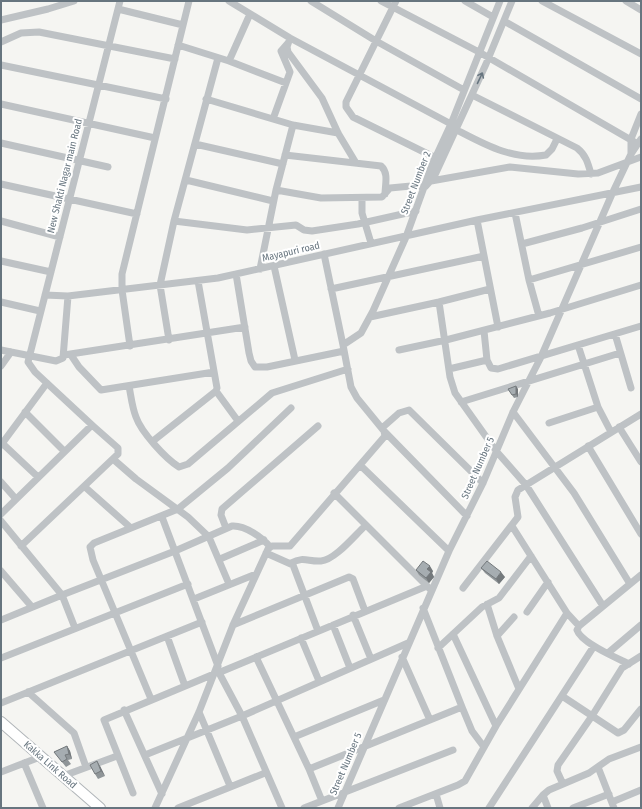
<svg xmlns="http://www.w3.org/2000/svg" width="642" height="809" viewBox="0 0 642 809" font-family="'Fira Sans Condensed',sans-serif">
<style>
.lines{fill:none;stroke-linecap:round;stroke-linejoin:round}
.secondary-casing{stroke:#b1b6b9;stroke-width:12}
.street{stroke:#bec2c5;stroke-width:7}
.secondary{stroke:#fff;stroke-width:10}
.wall{fill:#8f9598}
.shaded-wall{fill:#74797c}
.building{fill:#a6adb1;stroke:#74797c}
.oneway{stroke:#67757f}
.labels{text-anchor:middle;dominant-baseline:central;stroke-width:4;stroke-linejoin:round;paint-order:stroke}
.street-label{font-size:10px;fill:#67757f;stroke:#fff}
</style>
<rect width="100%" height="100%" fill="#f5f5f2"/>
<g class="lines">
<defs>
<path id="secondary" d="M1,722L100,808"/>
</defs>
<!-- secondary casing -->
<use href="#secondary" class="secondary-casing"/>
<!-- street -->
<path class="street" d="M229,1L290,38L451,124
M311,1L376,41L464,90
M381,1L479,52L638,144
M396,1L346,102V107L353,117L436,158
M465,1L493,17
M542,1L641,54
M626,1L641,10
M118,9L183,25
M1,20L48,9L74,1
M504,21L641,99
M290,38L287,47L288,52L322,98L338,133L356,163
M1,42L21,33L39,32L175,59
M178,45L229,61L286,83
M229,61L250,14
M1,65L166,99
M472,95L577,148C586,155 588,163 591,174
M206,99L293,125L338,133
M1,104L155,138
M273,119L290,72L281,51L288,43
M455,129C484,144 513,161 546,155L552,149L557,139
M1,143L108,167
M195,144L283,164
M631,154V139L641,114
M285,155L381,166C389,173 385,185 385,194
M186,180L273,201
M431,181L510,167L578,174L598,173L641,157
M1,184L137,214
M276,190L321,198L382,197L390,188L411,186L425,187L434,177L486,64L512,1
M362,198V213L371,243
M515,213L529,280L539,316
M477,220L498,327
M1,221L60,237
M174,221L247,230L296,225L304,230L312,231L358,224L416,211
M522,244L582,228L641,209
M324,254L343,345
M1,261L51,272
M274,266L295,360
M260,269L276,190L293,125
M236,274L249,353L251,361L255,367H267L344,351
M529,280L641,247
M331,289L484,256
M45,295L68,296
M1,302L40,311
M439,302L450,377L455,393L497,452L526,485L603,606
M370,317L439,302L490,289
M484,331L487,360L491,368L498,369L641,326
M615,334L631,388
M169,340L160,285L174,221L218,58
M578,345L598,407L611,432
M130,346L122,290V274L189,1
M1,350L56,361L63,358L68,296L218,278L477,220L641,187
M399,350L446,340L550,313L641,285
M64,355L245,327
M71,355L79,367L101,390L214,372
M1,366L11,352
M449,369L487,360
M129,386C131,396 132,407 136,417C141,432 166,459 179,467L188,464L272,393L348,369
M216,391L238,421
M461,402L620,353
M25,412L64,451
M513,412L574,493L630,584
M549,423L598,407
M619,427L641,462
M382,428L399,413L409,410L483,483
M384,431L467,516
M153,441L216,391L217,388L198,281
M2,443L38,477
M1,445L47,383
M588,446L641,534
M113,459L136,479L188,517L209,537L229,584
M360,465L449,551
M1,482L16,499
M85,487L131,528
M334,493L430,589
M1,514L92,425L35,372L28,362L120,1
M162,517L218,666
M1,521L62,595L175,551L232,526C245,525 263,538 270,547
M512,526L567,613L579,626
M226,528L221,515L222,509L318,426
M21,546L118,454V448L92,425
M266,553L293,565L318,631
M220,559L264,540
M291,563C304,556 308,562 321,561C335,560 355,535 365,526
M1,571L32,607
M463,588L518,517L515,497L518,490L641,414
M194,599L256,574
M487,604L497,636L519,689
M527,612L548,582
M353,615L371,659
M1,620L62,595L75,628
M233,625L349,577L353,579L365,611
M333,625L350,668
M453,634L496,726
M167,636L185,686
M497,636L514,617
M301,638L319,681
M438,648L482,607L499,598L531,556
M608,653L641,625
M256,657L309,769L322,801
M402,657L430,720
M1,658L188,584
M629,664C617,658 581,643 577,630L579,626L641,575
M217,669L242,716L282,808
M218,673L427,586
M28,692L74,733L86,767
M562,696L618,733L624,730L641,709
M151,699L93,560L90,547L94,543L178,509L228,468L291,408
M1,703L202,622
M462,707L472,731L484,747
M124,710L162,794
M199,712L230,786
M294,737L384,700
M145,755L242,716L408,643
M24,763L43,808
M598,767L614,808
M309,769L462,707L423,608
M1,772L40,757
M63,776L117,756
M563,784L557,771L558,765L592,716L622,668L641,656
M133,793L104,720L214,674
M436,794L440,808
M543,795L548,808
M612,802L641,790
M155,808L199,712L233,625L268,549L272,546H290L385,436L384,431L357,398L351,387L343,345L361,333L373,311L406,237L432,165L451,124L500,1
M178,808L265,773
M304,808L453,750
M338,808L449,551L483,483L513,412L541,357L612,194L631,154L641,139
M399,808L458,785L465,781L496,726L567,613
M489,808L594,646
M532,808L543,795L549,790L589,773L609,759L641,747
M573,808L609,794"/>
<!-- secondary -->
<use href="#secondary" class="secondary"/>
</g>
<!-- wall -->
<path class="wall" d="M508,389H518V397L514,398Z
M481,568L505,577L499,584L485,573Z
M416,570L433,571L432,573L434,577L429,583L419,575Z
M67,746L70,751L72,759L68,760L71,764L66,767L54,752Z
M100,766L105,776L98,779L95,774Z"/>
<!-- shaded-wall -->
<path class="shaded-wall" d="M516,386L518,389V397L516,394Z
M430,566L433,571L432,573L434,577L429,583L426,578L427,569Z
M501,572L505,577L499,584L496,579Z
M67,746L70,751L72,759L69,754Z
M97,761L100,766L105,776L101,771Z"/>
<!-- building -->
<path class="building" d="M516,386V394L512,395L508,389Z
M423,561L430,566L427,569L431,572L426,578L416,570Z
M487,561L501,572L496,579L481,568Z
M67,746L69,754L65,755L67,759L62,762L54,752Z
M97,761L101,771L95,774L90,765Z"/>
<!-- one-way arrows -->
<defs><path id="oneway-shaft" d="M-6 0H5M1.5-3L5.5 0L1.5 3" fill="none" stroke-width="1.6" stroke-linecap="round" stroke-linejoin="round"/></defs>
<use class="oneway" href="#oneway-shaft" transform="translate(480 78) rotate(-65)"/>
<g class="labels">
<!-- street labels -->
<g class="street-label">
<text transform="translate(65 176) rotate(-76)">New Shakti Nagar main Road</text>
<text transform="translate(416 183) rotate(-69)">Street Number 2</text>
<text transform="translate(291 252) rotate(-13)">Mayapuri road</text>
<text transform="translate(478 468) rotate(-66)">Street Number 5</text>
<text transform="translate(346 764) rotate(-67)">Street Number 5</text>
<text transform="translate(50 765) rotate(41)">Kakka Link Road</text>
</g>
</g>
<!-- border -->
<rect width="642" height="809" fill="none" stroke="#67757f" stroke-width="4"/>
</svg>
